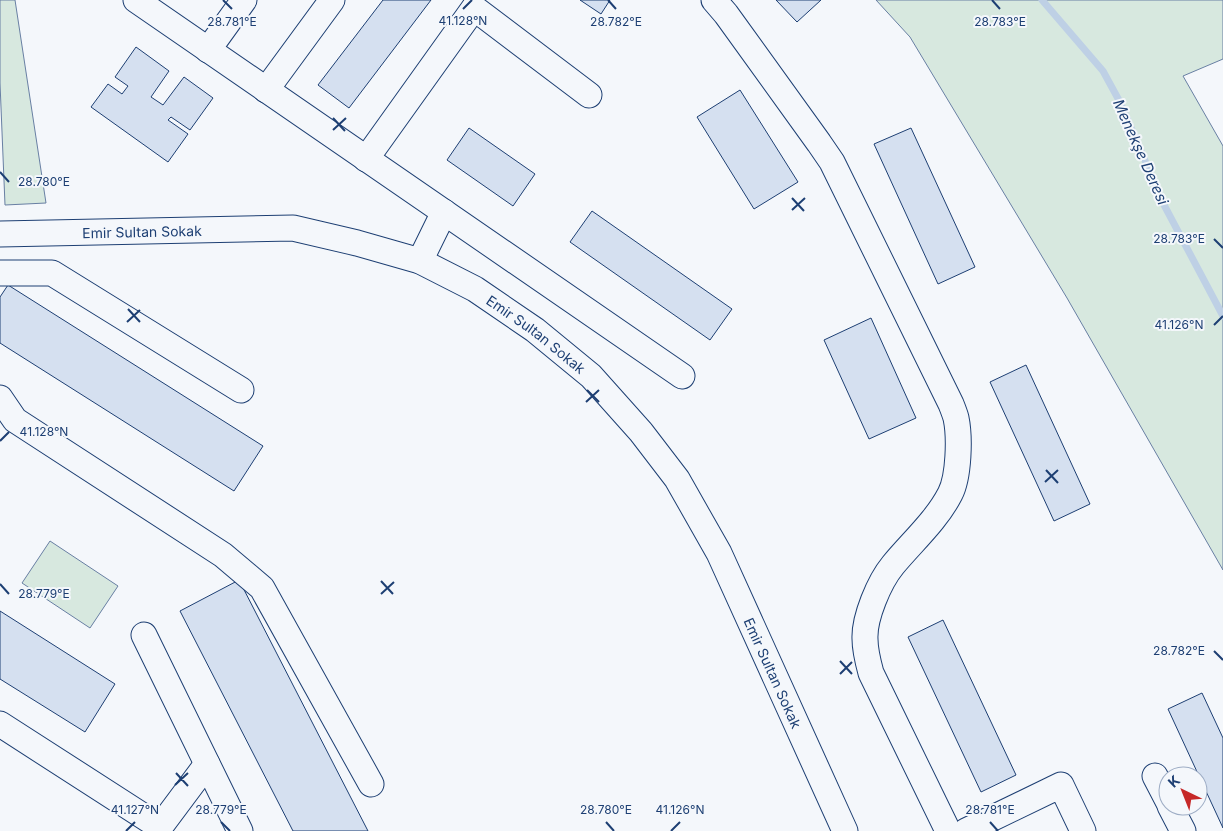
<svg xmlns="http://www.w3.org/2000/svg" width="1223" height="831" viewBox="0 0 1223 831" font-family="Inter,sans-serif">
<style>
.green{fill:#d7e8df;stroke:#687fa3}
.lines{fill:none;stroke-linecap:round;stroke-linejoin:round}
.stream{stroke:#bed0e5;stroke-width:7}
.building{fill:#d5e0f0;stroke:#1d3f73}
.minor-casing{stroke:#1d3f73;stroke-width:27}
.minor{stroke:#f4f7fb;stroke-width:25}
.ticks{fill:none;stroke:#1d3f73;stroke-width:2}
.labels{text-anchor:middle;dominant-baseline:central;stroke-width:4;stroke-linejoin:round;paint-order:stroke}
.street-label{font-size:14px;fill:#1d3f73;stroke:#f4f7fb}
.water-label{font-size:15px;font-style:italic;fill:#1d3f73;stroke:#f4f7fb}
.ticks-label{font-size:12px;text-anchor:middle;fill:#1d3f73;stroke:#f4f7fb;stroke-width:4;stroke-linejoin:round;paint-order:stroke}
</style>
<rect width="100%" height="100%" fill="#f4f7fb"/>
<!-- green -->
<path class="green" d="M0,0H15L46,203L5,205L0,83Z
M876,0H1223V59L1183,76L1223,146V570L1067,298L910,37Z
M50,541L118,586L90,628L22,583Z"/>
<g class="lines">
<!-- stream -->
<path class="stream" d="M1042,0L1103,71L1121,104L1163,203L1223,316"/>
</g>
<!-- building -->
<path class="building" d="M383,0H431L349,108L318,85Z
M580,0H610L601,14Z
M776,0H821L797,22Z
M136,47L169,71L151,97L163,105L184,77L213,98L190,130L171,117L168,120L188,134L168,162L91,107L108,84L122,94L128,86L115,77Z
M740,90L798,182L754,209L697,117Z
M469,128L535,174L513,206L447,160Z
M911,128L975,267L938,284L874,144Z
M592,211L732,309L710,340L570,242Z
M8,285L263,446L234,491L0,343V297Z
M871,318L916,418L869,439L824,340Z
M1026,365L1090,504L1054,521L990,382Z
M239,580L368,831H293L180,611Z
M0,611L115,684L85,732L0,679Z
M943,620L1016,775L981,792L908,637Z
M1202,693L1223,738V828L1168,709Z"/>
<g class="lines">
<defs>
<g id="minor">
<path d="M136,0L682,376"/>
<path d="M714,0L726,14L819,143L832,162L951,404C953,409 955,414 956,418C960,437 959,477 950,494C936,521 912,542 893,565C879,582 864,618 865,639C865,651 868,662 871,673L948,831"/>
<path d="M208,50L244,0"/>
<path d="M266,90L332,0"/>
<path d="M366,159L474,8L589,95"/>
<path id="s1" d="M0,234L293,228L357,243L420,261L475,289L535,330L591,376L641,432L677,479L719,553L845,831"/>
<path d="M420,261L444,212"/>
<path d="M0,273H52L241,390"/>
<path d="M0,398L15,420L223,555L262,588L371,784"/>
<path d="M144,635L240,831"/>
<path d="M0,724L160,827"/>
<path d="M1155,776L1168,801"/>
<path d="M1170,806L1183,831"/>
<path d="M157,831L207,764"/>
<path d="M966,831L1061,785L1083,831"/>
</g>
</defs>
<!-- minor casing -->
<use href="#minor" class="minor-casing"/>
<!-- minor -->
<use href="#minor" class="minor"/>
</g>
<!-- ticks -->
<path class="ticks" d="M223,0L232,9M608,0L616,9M992,0L1000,9M463,9L472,0M333,118L345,131M333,130L346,118M0,172L9,182M792,198L804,211M792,210L805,198M1214,239L1223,248M128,309L140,322M127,322L140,310M1214,325L1223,316M587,390L599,402M586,402L599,390M0,441L9,432M1046,470L1058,483M1045,482L1058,470M381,581L393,594M0,584L9,594M381,594L394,582M1214,651L1223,660M840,661L852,674M840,674L852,662M176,773L188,786M175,785L188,773M221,822L230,831M606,822L614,831M990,822L998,831M126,831L135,822M671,831L680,822"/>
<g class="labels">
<!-- street labels -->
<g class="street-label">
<text stroke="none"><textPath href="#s1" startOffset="142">Emir Sultan Sokak</textPath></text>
<text stroke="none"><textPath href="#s1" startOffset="562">Emir Sultan Sokak</textPath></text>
<text stroke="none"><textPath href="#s1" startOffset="982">Emir Sultan Sokak</textPath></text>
</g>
<!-- water labels -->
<g class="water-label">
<text transform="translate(1141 152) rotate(66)">Menekşe Deresi</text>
</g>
</g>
<g class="ticks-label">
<text x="463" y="25">41.128°N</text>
<text x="232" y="26">28.781°E</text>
<text x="616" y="26">28.782°E</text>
<text x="1000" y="26">28.783°E</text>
<text x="44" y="186">28.780°E</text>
<text x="1179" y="243">28.783°E</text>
<text x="1179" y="329">41.126°N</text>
<text x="44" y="436">41.128°N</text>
<text x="44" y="598">28.779°E</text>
<text x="1179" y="655">28.782°E</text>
<text x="221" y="814">28.779°E</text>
<text x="606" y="814">28.780°E</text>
<text x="990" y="814">28.781°E</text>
<text x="135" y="814">41.127°N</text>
<text x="680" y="814">41.126°N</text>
</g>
<!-- north arrow -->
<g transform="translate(1183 791) rotate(317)"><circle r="24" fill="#f4f7fb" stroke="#9eadc5"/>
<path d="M0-4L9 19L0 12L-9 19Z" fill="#c62828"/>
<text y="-8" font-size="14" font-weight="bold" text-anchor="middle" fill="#1d3f73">K</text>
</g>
</svg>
